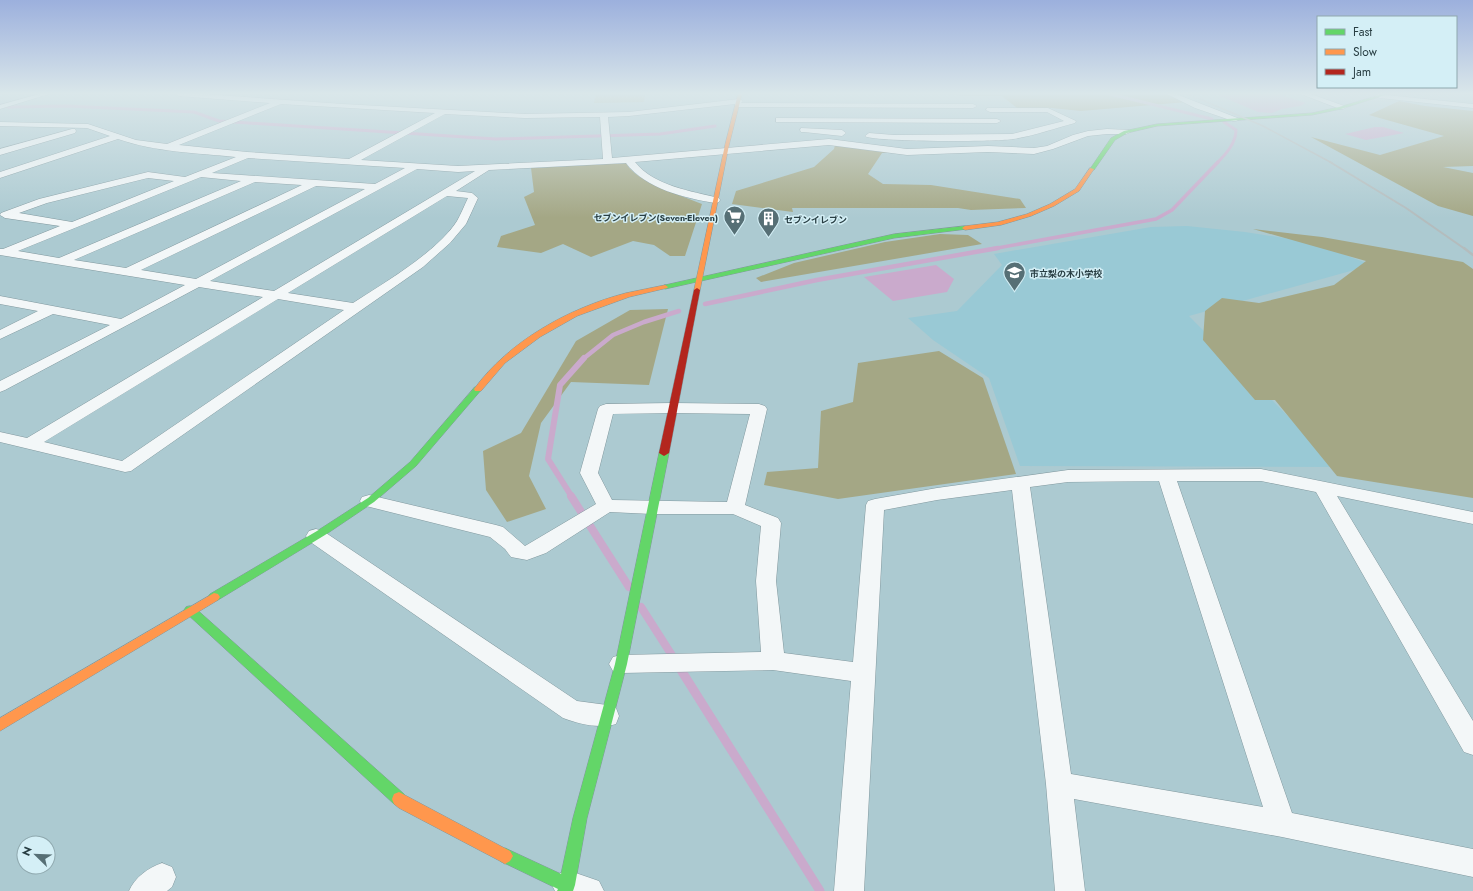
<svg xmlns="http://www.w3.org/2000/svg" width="1473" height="891" viewBox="0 0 1473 891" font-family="Jost,'Noto Sans JP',sans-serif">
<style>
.built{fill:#99c9d5}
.green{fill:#abb194}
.forest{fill:#a4a785}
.water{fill:#caaacc}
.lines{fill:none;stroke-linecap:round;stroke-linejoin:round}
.stream-far5{stroke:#caaacc;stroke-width:3}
.stream-far4{stroke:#caaacc;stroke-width:3.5}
.stream-far3{stroke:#caaacc;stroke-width:4.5}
.stream-far2{stroke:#caaacc;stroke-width:6}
.stream-far1{stroke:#caaacc;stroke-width:8}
.stream{stroke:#caaacc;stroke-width:9}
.street-casing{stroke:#81989e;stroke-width:1}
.fast-casing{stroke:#81989e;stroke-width:1}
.slow-casing{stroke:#81989e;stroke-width:1}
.jam-casing{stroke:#81989e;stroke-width:1}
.street{fill:#f3f7f8;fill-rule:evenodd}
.fast{fill:#63d668;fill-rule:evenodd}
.slow{fill:#ff974d;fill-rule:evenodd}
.jam{fill:#b3261e;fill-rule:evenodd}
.rail-far2{stroke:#b4bcbd;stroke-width:1.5}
.rail-far1{stroke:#b4bcbd;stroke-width:2}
.rail{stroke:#b4bcbd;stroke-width:2.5}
.labels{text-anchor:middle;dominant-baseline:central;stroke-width:3;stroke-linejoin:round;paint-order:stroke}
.far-poi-label{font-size:9px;font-weight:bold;fill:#283e43;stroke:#d4eff6;text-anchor:start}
</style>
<rect width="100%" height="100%" fill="#accad1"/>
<!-- built -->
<path class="built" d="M1187,226L1245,232L1310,242L1372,265L1189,316L1338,467L1020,466L989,378L933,340L908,318L957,311L1002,265L994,254L1151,227Z"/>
<!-- green -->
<path class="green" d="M596,94H645L644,102L594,103Z"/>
<!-- forest -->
<path class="forest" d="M952,94H1168L1187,102L1081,111L1052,108H1017L1002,96H964Z
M1399,101L1425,106L1473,111V166L1443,167L1473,173V216L1438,206L1311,137L1380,155L1444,136L1369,115Z
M835,145L894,153H882L868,174L883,184L931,185L1020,199L1026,208L971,210L958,208H792L793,212L732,204L736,191L814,167L834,149Z
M626,163C634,181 683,196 702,204L685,256H670L654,245L633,241L591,257L563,244L541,253L497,247L501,236L535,225L524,197L534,192L531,168Z
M1253,229L1322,237L1463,262L1473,269V498L1337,476L1275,400H1255L1203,340L1205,311L1222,298L1259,303L1334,285L1366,261Z
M940,234L968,235L982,244L761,282L756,278L794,263L885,242Z
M668,309L649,385L571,382L541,423L529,476L546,509L507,522L486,490L483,451L521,433L576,341L630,310Z
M939,351L983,378L1016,474L838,499L764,485L767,472L818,468L821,411L853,402L858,363Z"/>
<!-- water -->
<path class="water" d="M1248,94H1278L1306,103L1300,106L1282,109L1272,113L1258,112L1218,95Z
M1375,127H1383L1404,133L1366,140L1345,134Z
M936,265L954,279L947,292L893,301L864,277Z"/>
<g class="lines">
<!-- stream-far5 -->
<path class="stream-far5" d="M1110,94L1212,119
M0,105L9,107L67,106L194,112L219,121L496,139L660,134L715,126
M1217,163C1226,154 1236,143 1236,130L1224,122"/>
<!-- stream-far4 -->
<path class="stream-far4" d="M992,249L1156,219L1172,210L1218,162"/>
<!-- stream-far3 -->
<path class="stream-far3" d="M705,304L817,280L998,248
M583,359L613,335L644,322L679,311"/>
<!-- stream-far2 -->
<path class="stream-far2" d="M572,497L548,459L560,385L584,358"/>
<!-- stream-far1 -->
<path class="stream-far1" d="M571,496L629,587
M641,607L682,671"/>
<!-- stream -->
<path class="stream" d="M681,670L820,891"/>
<defs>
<path id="street" d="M39,94H49L0,109V105Z
M176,94H203L343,104L525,114L629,112L739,99L743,101L741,103L973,104L977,106L973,108L738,107H735V104L629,116L608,117L612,158L829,139L907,149L988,146L1034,148L1047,146L1073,135L1088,131L1107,129L1129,130L1130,132L1126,134H1107L1088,136L1053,149L1034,154L988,152L907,155L829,145L635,162C654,186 691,191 719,198L720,200L719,202L715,203C685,198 646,189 626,163L489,170L456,191L472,193L478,198L466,224L450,243L423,267L131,471L125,472L0,442V432L27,438L263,297L199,287L5,390L0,392V381L110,325L53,314L0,339V330L38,311L0,304V296L121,319L185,285L0,255V249H3L60,226L5,218L0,215L1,213L39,199L148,172L185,177L236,157C197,153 155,152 118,139L0,178V172L110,136L87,128L0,126V122L88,124L136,140L167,144L270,103L179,96ZM281,104L435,113L349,159L247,152L179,145ZM445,114L525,118L600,117L603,159L458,166L361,160ZM248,158L405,168L375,184L212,173ZM417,169L458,172L475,171L274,291L210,281ZM201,177L241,181L59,258L18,251ZM148,178L174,181L72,222L19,213L47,203ZM255,182L302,185L126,268L74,260ZM316,186L365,189L196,279L141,270ZM447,196L468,198C464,206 461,214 457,221C437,252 384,283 353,303L288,293ZM278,299L344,310L122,461L44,442Z
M1167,94H1176L1240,119L1236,121H1233L1195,108Z
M1301,94H1311L1347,107L1343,109H1340Z
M1377,94L1473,104V108L1380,98L1376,96Z
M987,108H1048L1076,121L1075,123C1055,128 1034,136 1013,139C998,142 871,142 865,136L869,133L894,135L1012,134L1064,121L1047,112H990L986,110Z
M776,118L997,119L1001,121L997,123L779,122H776Z
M801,128L842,130L846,133L842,136L804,132H801L800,130Z
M72,129H75L76,131L75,133L0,155V149Z
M672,403L759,404L765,406L767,409L745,505L778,518L781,523L776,581L784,653L853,662L866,505L868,501L875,499L937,488L1068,470L1261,469L1473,512V524L1337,496L1473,721V755L1464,752L1316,492L1261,481H1177L1292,813L1473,849V877L1282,837L1074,799L1085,891H1055L1046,784L1012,490L937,500L884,510L864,891H834L851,681L773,670L621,673L613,671L609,664L613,657L621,655L761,652L756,581L761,526L733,514H652L610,512L546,553L527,560L511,557L505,549L490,537L362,505L360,501L362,497L369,495L496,525L503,527L525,546L596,504L580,473L598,409L600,406L606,404ZM672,413L750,414L727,502L612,500L598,473L613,414ZM1159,481L1263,807L1071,774L1030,487L1068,482Z
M316,529L323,531L577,701L607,705L616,708L619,716L616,724C600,729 579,724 563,718L309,541L306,536L309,531Z
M162,863L172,867L176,877L172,887L167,891H129C135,877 148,868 162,863Z
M567,870L599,881L604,891H555L552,885L557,875Z"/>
<path id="fast" d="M1383,94H1388L1341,109L1312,115L1157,126L1127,133L1115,140L1094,170L1090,169L1111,138L1124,131L1157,124L1312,113L1339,107Z
M965,226L967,227V229L894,238L665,289L662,287L665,285L894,234Z
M475,387H481L482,389L416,466L374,502L325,535L218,600L214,601L210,600L208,597L210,594L317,531L368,498L410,462Z
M664,450L669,453L627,664L587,818L575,885L573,891H557L558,889L500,861L497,856L500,851L505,848L561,874L573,818L615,664L659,453Z
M190,606L194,607L404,794L406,799L404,804L399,806L394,804L186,613L184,610L186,607Z"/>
<path id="slow" d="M738,94H742L729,145L700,290L697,292L694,290L725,145Z
M1090,168L1094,169L1079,191L1054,206L1031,216L1001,225L965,230L962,228L965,226L998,222L1027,214L1050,204L1075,189Z
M665,285L668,287L667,288L629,297L577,316L540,337L505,363L481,391H475L474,389C509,341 569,308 626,293C639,290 652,288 665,285Z
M214,593L218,594L220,597L218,600L0,731V718Z
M399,792L510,851L513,856L510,861L505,864L500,861L399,808L394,804L392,799L394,794Z"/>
<path id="jam" d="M697,288L700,290L669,453L664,456L659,453L694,290Z"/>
</defs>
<!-- street casing -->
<use href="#street" class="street-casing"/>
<!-- fast casing -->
<use href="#fast" class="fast-casing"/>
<!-- slow casing -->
<use href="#slow" class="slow-casing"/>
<!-- jam casing -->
<use href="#jam" class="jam-casing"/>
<!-- street -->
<use href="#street" class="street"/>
<!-- fast -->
<use href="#fast" class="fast"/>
<!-- slow -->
<use href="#slow" class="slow"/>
<!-- jam -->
<use href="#jam" class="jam"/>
<!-- rail-far2 -->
<path class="rail-far2" d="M1188,94L1263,126L1332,163"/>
<!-- rail-far1 -->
<path class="rail-far1" d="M1330,162L1406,208L1465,249"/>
<!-- rail -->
<path class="rail" d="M1464,248L1473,255"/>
</g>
<!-- sky -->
<linearGradient id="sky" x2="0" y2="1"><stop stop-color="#9cb0dd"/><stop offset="0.43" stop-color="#dae7ea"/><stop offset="1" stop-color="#dae7ea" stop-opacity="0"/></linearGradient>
<rect width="1473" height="218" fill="url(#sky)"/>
<!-- icons -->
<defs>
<symbol id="supermarket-pin" viewBox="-11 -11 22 30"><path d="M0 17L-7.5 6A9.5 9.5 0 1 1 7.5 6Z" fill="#566f75" stroke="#d4eff6"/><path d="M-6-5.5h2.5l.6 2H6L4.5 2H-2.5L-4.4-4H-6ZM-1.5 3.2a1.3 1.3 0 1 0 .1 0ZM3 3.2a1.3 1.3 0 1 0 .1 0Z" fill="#fff"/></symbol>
<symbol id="building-pin" viewBox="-11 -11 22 30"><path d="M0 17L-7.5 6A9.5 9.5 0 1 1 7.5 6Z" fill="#566f75" stroke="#d4eff6"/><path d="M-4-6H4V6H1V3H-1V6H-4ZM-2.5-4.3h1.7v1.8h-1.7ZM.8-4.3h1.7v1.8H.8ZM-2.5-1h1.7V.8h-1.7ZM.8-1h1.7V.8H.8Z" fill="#fff"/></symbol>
<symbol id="school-pin" viewBox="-11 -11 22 30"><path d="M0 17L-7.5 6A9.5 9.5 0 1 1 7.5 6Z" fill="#566f75" stroke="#d4eff6"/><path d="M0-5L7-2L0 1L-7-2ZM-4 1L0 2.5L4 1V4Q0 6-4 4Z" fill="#fff"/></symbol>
</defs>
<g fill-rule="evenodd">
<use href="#supermarket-pin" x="722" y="204" width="25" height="34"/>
<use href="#building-pin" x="756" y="206" width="25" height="34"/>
<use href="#school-pin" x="1002" y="260" width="25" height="34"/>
</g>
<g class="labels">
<!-- far-poi labels -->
<g class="far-poi-label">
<text x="718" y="217" text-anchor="end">セブンイレブン(Seven-Eleven)</text>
<text x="784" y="219">セブンイレブン</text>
<text x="1030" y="273">市立梨の木小学校</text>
</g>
</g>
<!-- legend -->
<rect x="1317" y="16" width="140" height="72" fill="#d4eff6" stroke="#8fa8ae"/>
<rect x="1325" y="29" width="20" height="6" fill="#63d668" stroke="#8fa8ae"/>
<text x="1353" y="36" font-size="12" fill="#283e43">Fast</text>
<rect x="1325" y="49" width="20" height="6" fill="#ff974d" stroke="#8fa8ae"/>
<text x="1353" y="56" font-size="12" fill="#283e43">Slow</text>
<rect x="1325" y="69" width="20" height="6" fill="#b3261e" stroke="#8fa8ae"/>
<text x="1353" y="76" font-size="12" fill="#283e43">Jam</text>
<!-- north arrow -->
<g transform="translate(36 855) rotate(293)"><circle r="19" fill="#d4eff6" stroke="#8fa8ae"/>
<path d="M0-3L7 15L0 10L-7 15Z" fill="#566f75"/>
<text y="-6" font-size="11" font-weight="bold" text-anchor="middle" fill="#283e43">N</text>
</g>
</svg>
